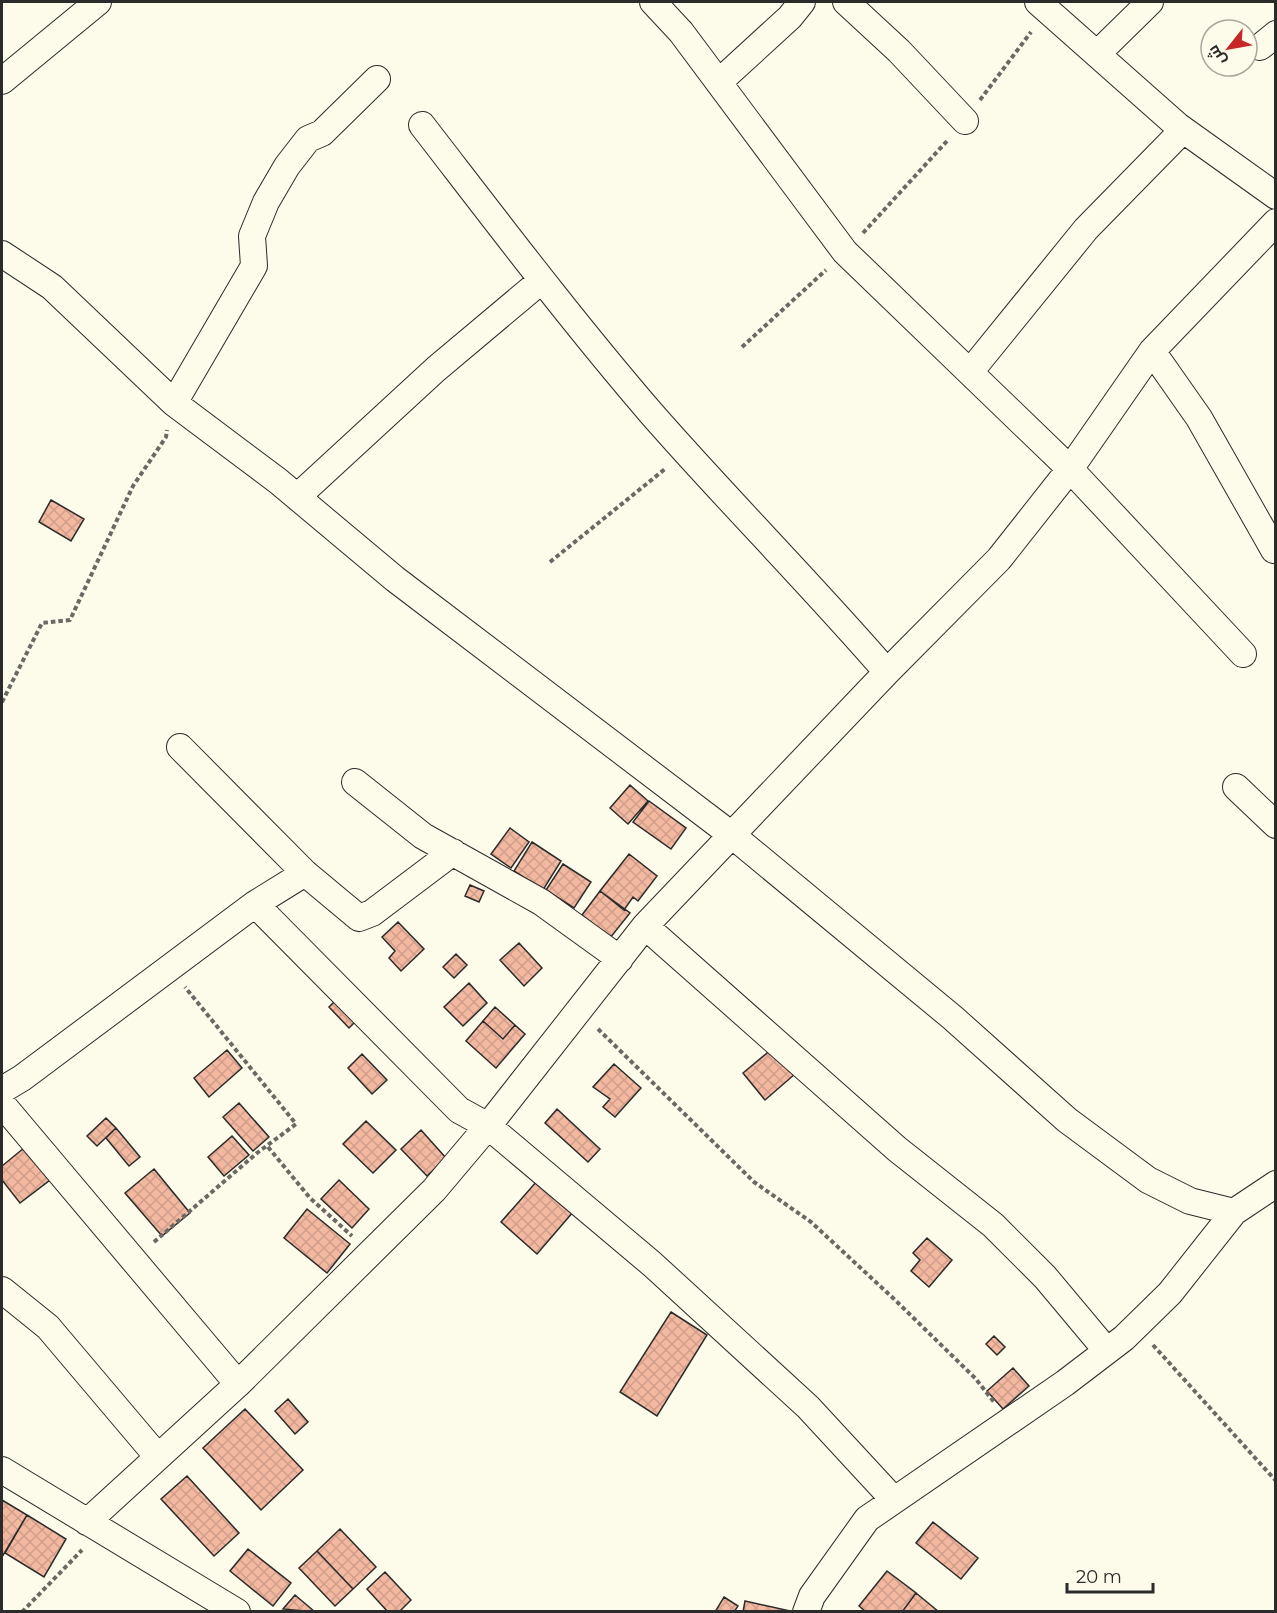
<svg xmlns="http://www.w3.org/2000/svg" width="1277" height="1613" viewBox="0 0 1277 1613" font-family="Montserrat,Cairo,sans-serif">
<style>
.building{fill:url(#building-cross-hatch);stroke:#2b2b2b;stroke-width:1.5}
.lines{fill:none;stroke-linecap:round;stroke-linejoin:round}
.minor-casing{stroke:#2b2b2b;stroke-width:28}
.path{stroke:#6a6964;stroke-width:4;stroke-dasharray:4.5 3;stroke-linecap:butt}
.minor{stroke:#fdfbea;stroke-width:26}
</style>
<defs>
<pattern id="building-cross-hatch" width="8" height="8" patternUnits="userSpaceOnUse" patternTransform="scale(1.5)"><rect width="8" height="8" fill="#f2b8a0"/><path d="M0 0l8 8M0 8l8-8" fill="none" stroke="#d09e8a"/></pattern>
</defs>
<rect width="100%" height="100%" fill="#fdfbea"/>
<!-- building -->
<path class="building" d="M51,500L84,519L71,541L39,522Z
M630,785L648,801L628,824L610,808Z
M649,801L686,828L671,849L633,822Z
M510,828L529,842L511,868L491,854Z
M532,842L561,861L543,890L514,871Z
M629,854L657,876L638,901L633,897L624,910L600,891Z
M563,864L591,882L574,908L546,890Z
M470,885L484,891L479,902L465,896Z
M600,891L630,913L610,938L582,915Z
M398,922L424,949L401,971L389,958L395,951L382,937Z
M519,943L542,968L524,986L500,960Z
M456,954L467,965L454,978L443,967Z
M469,983L487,1003L463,1026L444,1007Z
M340,996L360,1017L349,1028L329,1007Z
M495,1007L515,1025L503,1039L483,1021Z
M483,1021L503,1039L515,1025L525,1034L496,1068L466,1041Z
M773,1048L795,1074L765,1100L743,1073Z
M227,1050L242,1068L209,1097L194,1078Z
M362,1054L387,1080L372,1094L348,1068Z
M614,1064L641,1088L615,1117L603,1107L610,1099L593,1087Z
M239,1103L269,1137L253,1151L223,1117Z
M557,1109L600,1149L588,1162L545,1123Z
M106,1118L116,1128L97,1146L87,1136Z
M366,1121L396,1150L373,1173L343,1144Z
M116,1128L140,1157L129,1166L106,1138Z
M421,1130L446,1158L427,1176L401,1149Z
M232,1136L249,1155L224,1176L208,1157Z
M24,1148L50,1180L20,1203L2,1180V1166Z
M154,1169L190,1213L162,1236L125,1193Z
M339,1180L369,1209L352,1228L321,1199Z
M537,1181L573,1212L537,1254L501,1222Z
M307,1209L350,1244L327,1273L284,1238Z
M927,1238L952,1260L929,1287L911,1271L920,1260L913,1253Z
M671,1312L707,1335L657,1416L620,1392Z
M994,1336L1005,1347L997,1355L986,1344Z
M1013,1368L1029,1386L1003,1409L987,1391Z
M288,1399L308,1422L295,1434L275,1411Z
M245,1409L303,1470L261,1510L203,1448Z
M187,1476L239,1533L214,1556L161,1499Z
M2,1500L27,1515L2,1557Z
M27,1515L66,1539L44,1577L5,1553Z
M933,1522L978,1558L961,1579L916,1543Z
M340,1529L376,1567L353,1589L317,1551Z
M248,1549L291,1583L273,1606L230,1571Z
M317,1551L353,1589L335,1606L299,1568Z
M887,1571L916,1593L902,1612H866L859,1606Z
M385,1572L411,1600L399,1612H388L367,1589Z
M916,1593L939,1612H902Z
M295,1595L315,1612L283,1609Z
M724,1597L738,1606L734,1612H715Z
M745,1601L790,1611L743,1612Z"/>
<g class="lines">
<defs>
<path id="minor" d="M653,2L681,32L845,252L1070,469L1243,654
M846,2L899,51L965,121
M1038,2L1178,126L1276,196
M1260,47L1276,34
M1098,53L1150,2
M2,81L98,2
M719,82L790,17L802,2
M422,125C497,222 571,320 651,413C728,501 811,584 887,672
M2,254L52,287L174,403L278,481L395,579L733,836L953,1018L1067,1120L1148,1180L1190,1201L1234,1212
M1152,351L1199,418L1274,550
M970,372L1086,229L1183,130
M174,403L254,266L252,236L266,202L287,166L308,139L322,133L377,79
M297,497L436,369L542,280
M180,747L305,873L359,918L372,913L453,852
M355,782L423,836L541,902L620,959
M1236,787L1276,825
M255,904L459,1110L488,1126L652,1264L808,1407L894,1500
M645,926L897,1149L993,1225L1045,1277L1107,1351
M2,1090L22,1078L255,904L305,873
M2,1104L238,1384
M2,1290L48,1327L158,1457
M2,1470L237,1612
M87,1522L238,1384L434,1190L488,1126L645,926L887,672L999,559L1070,469L1152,351L1276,222
M806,1612L812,1596L867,1519L1065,1383L1124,1338L1170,1293L1234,1212L1276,1184"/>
</defs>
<!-- minor casing -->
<use href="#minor" class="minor-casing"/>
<!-- path -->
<path class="path" d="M980,100L1031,32
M863,233L947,141
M742,347L826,270
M550,562L665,469
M2,702L42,623L70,620L133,486L166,437L167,430
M598,1029L754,1182L811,1222L893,1298L975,1378L994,1402
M268,1147L310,1198L352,1236
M154,1242L257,1153L296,1124L185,987
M1153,1345L1276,1481
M22,1612L82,1550"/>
<!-- minor -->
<use href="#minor" class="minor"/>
</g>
<!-- border -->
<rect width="1277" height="1613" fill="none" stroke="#2b2b2b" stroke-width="6"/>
<!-- north arrow -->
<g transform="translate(1229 48) rotate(239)"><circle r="28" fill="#fdfbea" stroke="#a9a89e" stroke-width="1.5"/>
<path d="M0-4.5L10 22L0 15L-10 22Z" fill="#c62828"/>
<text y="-9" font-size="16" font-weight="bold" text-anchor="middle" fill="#2b2b2b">ش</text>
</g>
<!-- scale -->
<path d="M1067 1583v9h86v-9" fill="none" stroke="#2b2b2b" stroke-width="3"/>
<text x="1076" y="1583" font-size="18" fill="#2b2b2b" stroke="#fdfbea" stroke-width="4.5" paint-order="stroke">20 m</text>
</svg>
